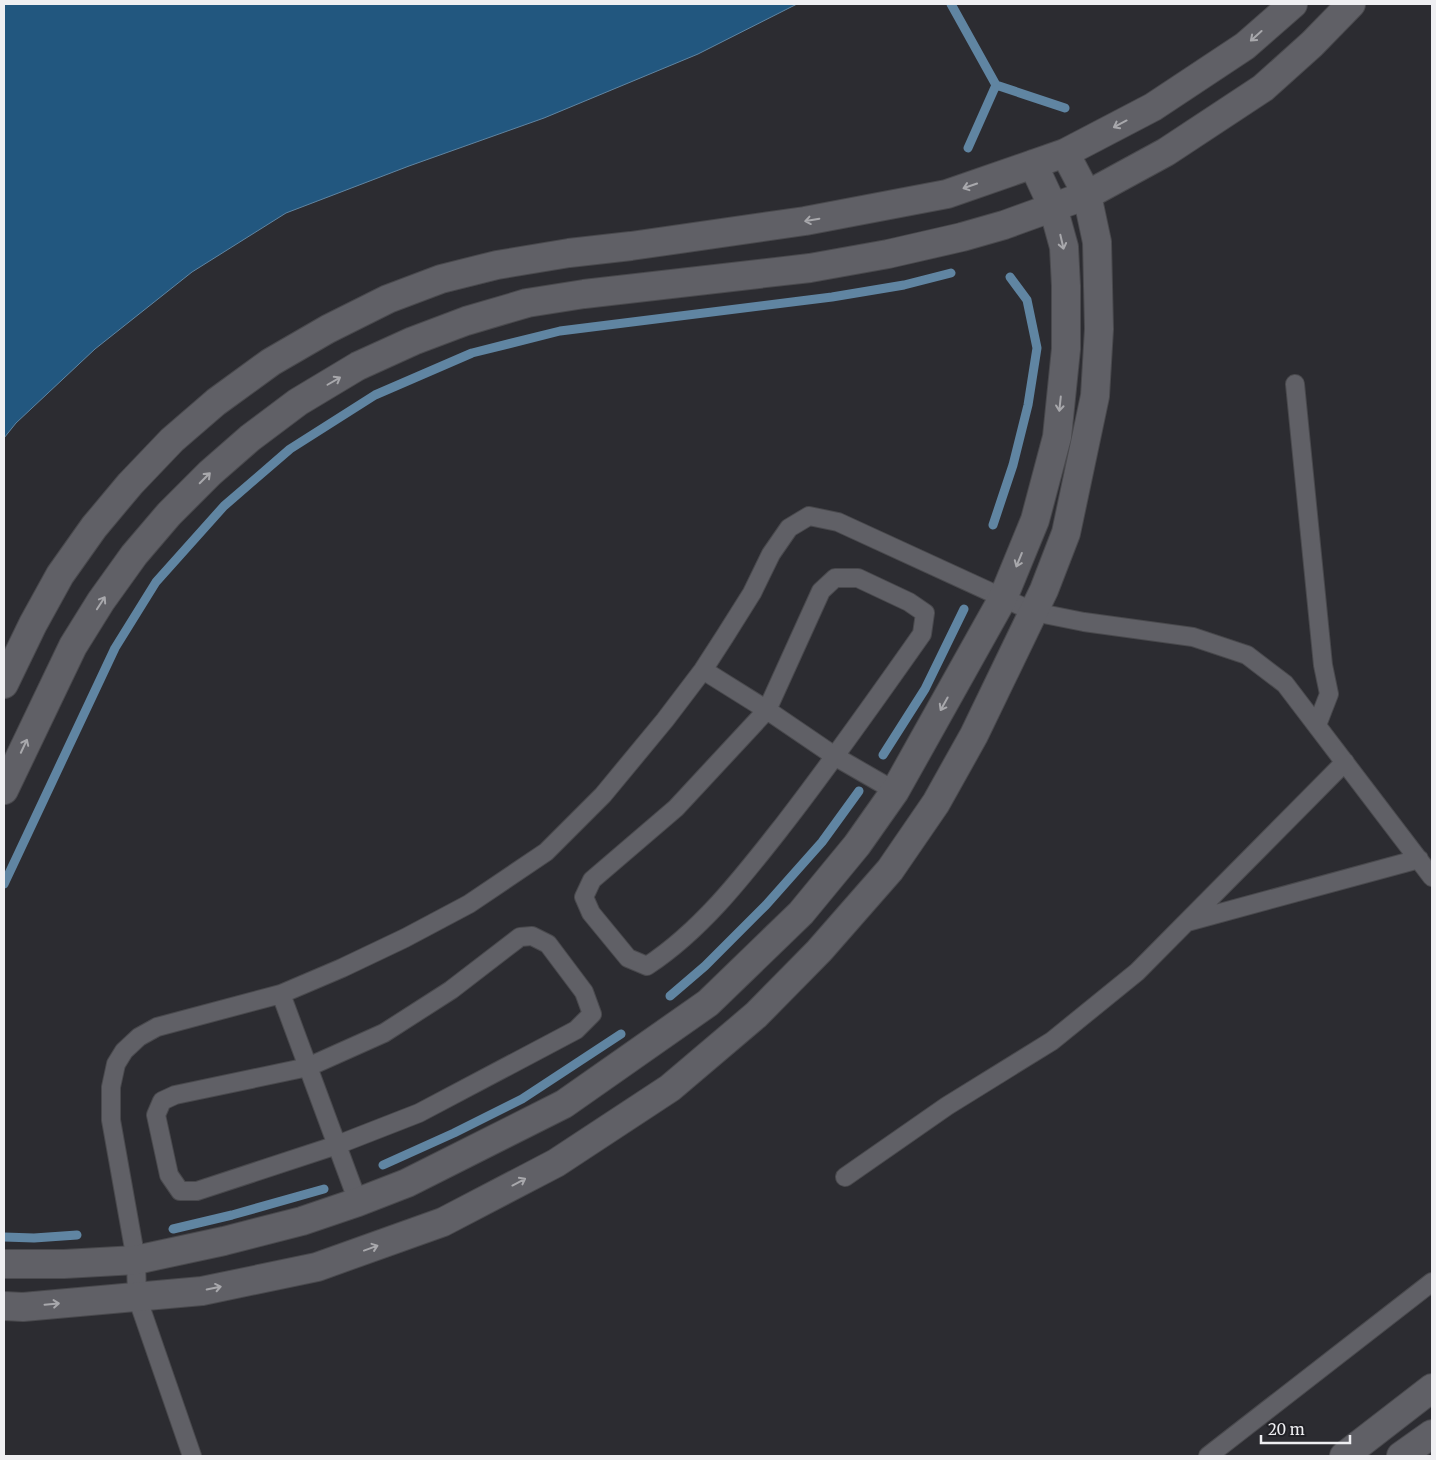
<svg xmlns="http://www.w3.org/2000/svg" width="1436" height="1460" viewBox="0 0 1436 1460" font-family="Merriweather,serif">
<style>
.water{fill:#22577f;stroke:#6085a2}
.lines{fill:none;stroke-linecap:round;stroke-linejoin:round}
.stream{stroke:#6085a2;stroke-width:9}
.service-casing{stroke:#49494d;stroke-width:20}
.minor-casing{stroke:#49494d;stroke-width:30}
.tertiary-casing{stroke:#49494d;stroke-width:30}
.service{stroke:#606066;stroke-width:18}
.minor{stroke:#606066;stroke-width:28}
.tertiary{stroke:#606066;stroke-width:28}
.oneway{stroke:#a8a8ac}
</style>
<rect width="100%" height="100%" fill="#2c2c31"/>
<!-- water -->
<path class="water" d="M4,4H797L698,54L544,118L409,166L286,213L192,272L95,349L16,423L4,438Z"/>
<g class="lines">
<!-- stream -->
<path class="stream" d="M951,4L996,85L1065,108
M968,148L996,85
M993,525L1013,465L1028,405L1037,348L1027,300L1010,277
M883,755L925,689L964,609
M4,884L115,648L156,582L224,506L290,449L375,395L472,353L560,331L832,297L904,285L951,273
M670,996L705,966L766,905L822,842L859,791
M383,1165L454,1133L522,1099L621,1034
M173,1229L232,1215L324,1189
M4,1237L34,1238L77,1235"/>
<defs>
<path id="service" d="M1295,384L1323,665L1329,694L1317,725
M835,578H858L909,602L925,613L922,634C877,698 832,762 784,824C744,875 702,930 647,966L628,958L591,913L584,897L592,880L676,808L767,710L821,591Z
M703,670L767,710L836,757L895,791
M1187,922L1419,859
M532,936L548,944L584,992L592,1014L576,1030L419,1113L337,1145L197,1191H180L169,1175L156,1115L162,1101L175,1095L308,1067L384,1033L451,990L520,937Z
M281,994L358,1202
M845,1177L947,1106L1052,1041L1137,972L1345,762
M192,1456L137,1297L136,1260L111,1120V1087L116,1064L124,1051L139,1037L157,1027L281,994L342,968L405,938L469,904L546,852L603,795L665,720L703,670L725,636L752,593L771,554L789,528L809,516L838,522L1034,612L1084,622L1193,637L1247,655L1285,684L1432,877
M1208,1456L1432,1282"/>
<path id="minor" d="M4,684L33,624L60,575L94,527L130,484L172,440L216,402L271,362L328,329L388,299L441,279L497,265L569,253L631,246L805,221L947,194L1065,153L1153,107L1245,46L1293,4
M4,790L73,646L101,601L134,555L169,514L210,473L250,438L298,402L358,366L413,341L466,321L527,303L584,294L810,268L888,254L962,237L1004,225L1087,195L1166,152L1263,88L1312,44L1351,4
M4,1264H64L136,1260L224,1241L302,1221L358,1202L407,1183L564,1104L708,1003L801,913L857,845L895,791L1003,598L1035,520L1057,437L1066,349V286L1064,247L1053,207L1033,164
M4,1306L23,1307L202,1291L317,1267L443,1222L556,1163L670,1088L756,1015L819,951L890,870L936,803L974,735L1044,590L1066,533L1095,396L1099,329L1097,242L1087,195L1065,153"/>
<path id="tertiary" d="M1344,1456L1432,1388
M1401,1456L1432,1434"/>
</defs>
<!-- service casing -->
<use href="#service" class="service-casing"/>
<!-- minor casing -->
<use href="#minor" class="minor-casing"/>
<!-- tertiary casing -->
<use href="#tertiary" class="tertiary-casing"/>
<!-- service -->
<use href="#service" class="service"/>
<!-- minor -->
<use href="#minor" class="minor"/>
<!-- tertiary -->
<use href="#tertiary" class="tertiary"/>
</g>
<!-- one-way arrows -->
<defs><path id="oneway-shaft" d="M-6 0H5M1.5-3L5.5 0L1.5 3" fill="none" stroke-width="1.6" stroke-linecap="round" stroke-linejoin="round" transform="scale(1.25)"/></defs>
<g class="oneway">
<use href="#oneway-shaft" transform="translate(1256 36) rotate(138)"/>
<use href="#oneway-shaft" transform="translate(1120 124) rotate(152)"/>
<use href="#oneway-shaft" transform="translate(970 186) rotate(161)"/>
<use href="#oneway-shaft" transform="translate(812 220) rotate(170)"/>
<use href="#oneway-shaft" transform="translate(1062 242) rotate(77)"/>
<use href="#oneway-shaft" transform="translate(334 381) rotate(-30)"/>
<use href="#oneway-shaft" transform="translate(1060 404) rotate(96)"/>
<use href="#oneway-shaft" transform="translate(205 478) rotate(-45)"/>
<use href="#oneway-shaft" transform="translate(1019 560) rotate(112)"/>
<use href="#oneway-shaft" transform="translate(101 603) rotate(-57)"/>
<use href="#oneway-shaft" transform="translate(944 704) rotate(119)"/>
<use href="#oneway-shaft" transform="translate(24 746) rotate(-65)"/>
<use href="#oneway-shaft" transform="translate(519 1182) rotate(-28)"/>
<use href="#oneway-shaft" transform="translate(371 1248) rotate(-20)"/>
<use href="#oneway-shaft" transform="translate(214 1288) rotate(-12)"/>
<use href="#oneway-shaft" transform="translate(52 1304) rotate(-5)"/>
</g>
<!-- border -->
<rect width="1436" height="1460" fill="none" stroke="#efeff2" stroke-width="10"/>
<!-- scale -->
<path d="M1261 1435v8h89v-8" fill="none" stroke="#efeff2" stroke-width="2.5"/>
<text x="1268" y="1435" font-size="15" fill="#efeff2" stroke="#222227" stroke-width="4" paint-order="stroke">20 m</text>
</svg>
